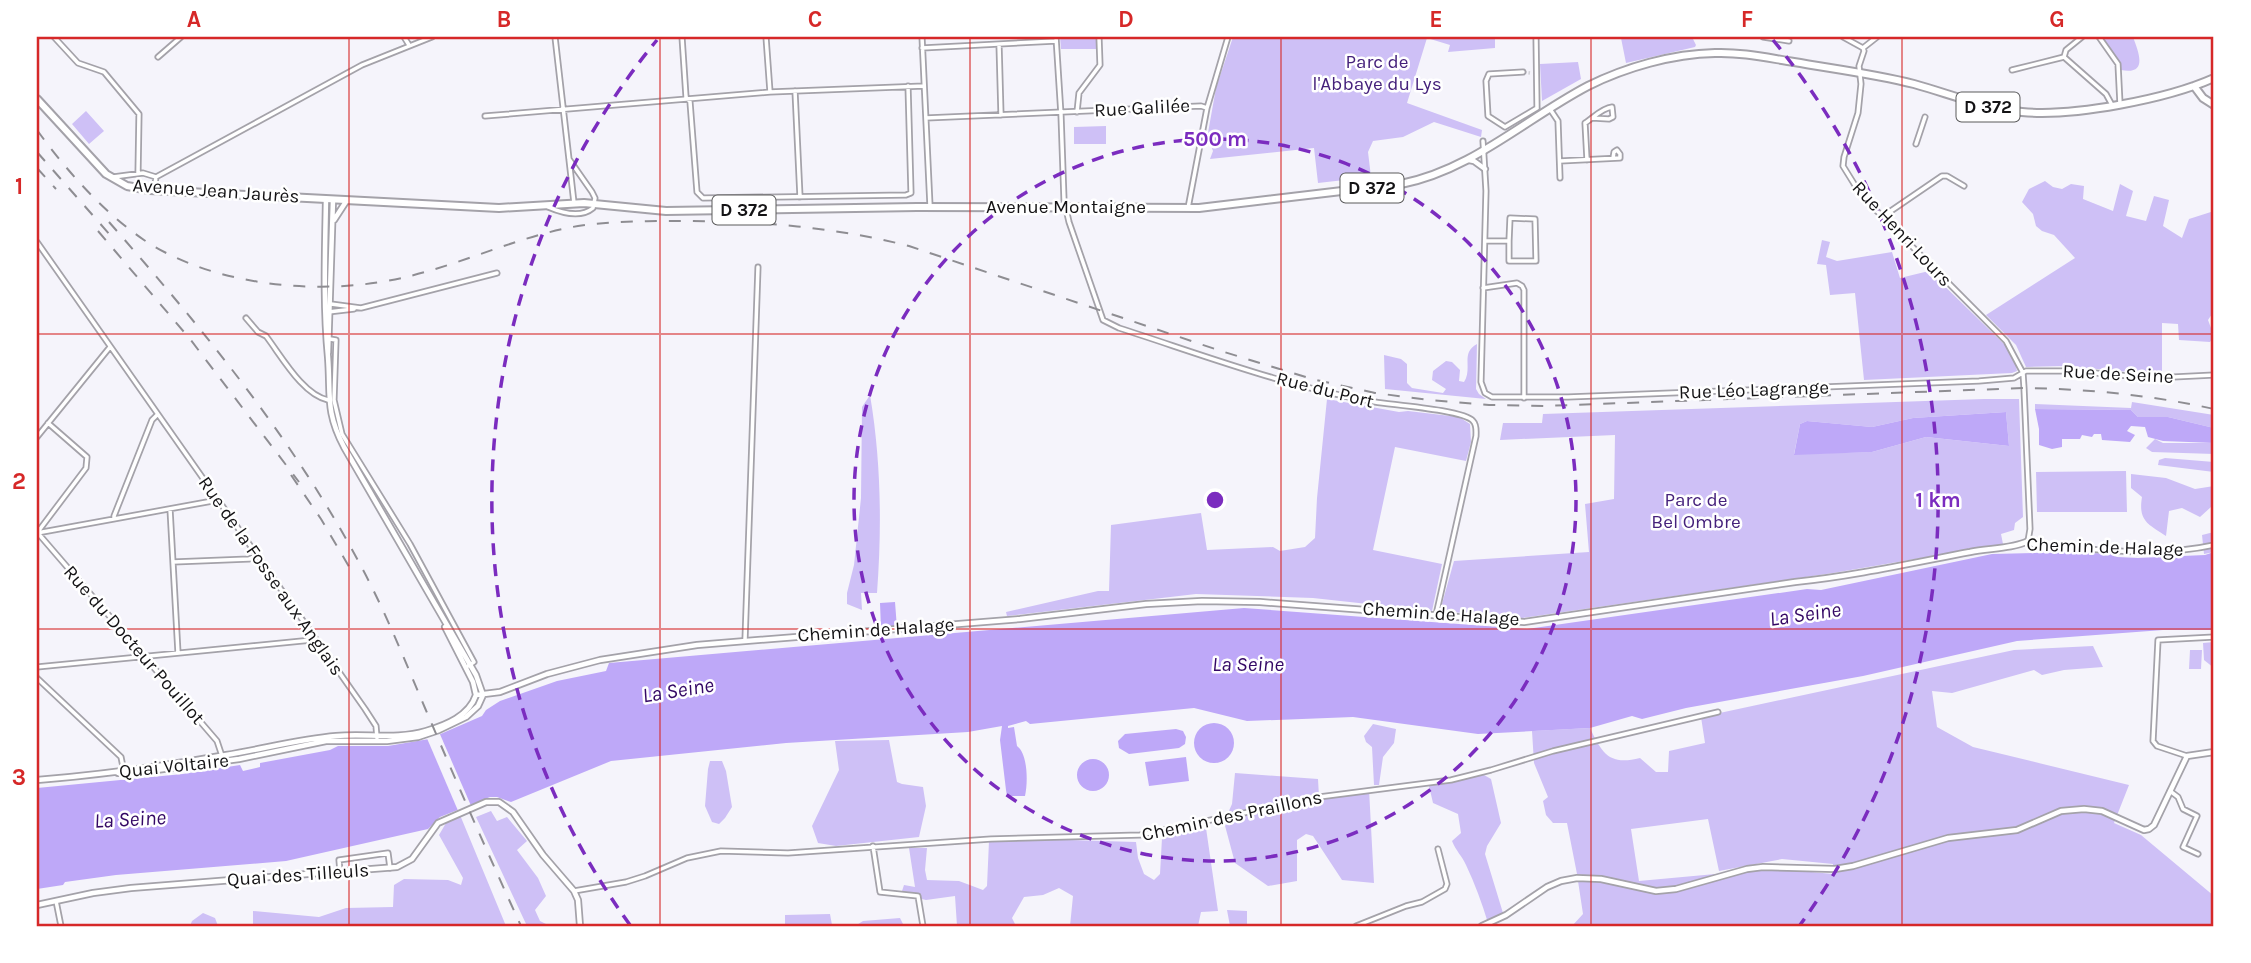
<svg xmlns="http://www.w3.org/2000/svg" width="2251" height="963" viewBox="0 0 2251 963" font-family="Karla,sans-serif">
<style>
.green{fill:#cec0f6;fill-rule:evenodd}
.water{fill:#bea8f8}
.pier{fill:#f5f4fb}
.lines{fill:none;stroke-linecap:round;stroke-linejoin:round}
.minor-tunnel{stroke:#d3d2d8;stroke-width:3.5;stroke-dasharray:3.5 2;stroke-linecap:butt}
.minor-casing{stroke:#a4a2a9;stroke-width:7}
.tertiary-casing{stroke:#a4a2a9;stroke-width:8}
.primary-casing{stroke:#a4a2a9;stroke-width:10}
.minor{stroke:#fff;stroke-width:3.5}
.tertiary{stroke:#fff;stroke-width:4.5}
.primary{stroke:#fff;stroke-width:6}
.rail{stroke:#8e8d92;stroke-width:2;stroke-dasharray:12 12;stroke-linecap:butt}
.grid{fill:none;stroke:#d62828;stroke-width:2;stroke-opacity:0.55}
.ring{fill:none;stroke:#7b2cbf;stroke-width:3.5;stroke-dasharray:12 9}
.labels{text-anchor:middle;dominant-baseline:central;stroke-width:5;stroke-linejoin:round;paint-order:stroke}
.shield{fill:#fff;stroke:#5a5a5b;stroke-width:2}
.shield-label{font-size:18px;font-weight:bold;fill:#141315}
.park-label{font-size:19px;fill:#45217b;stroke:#fff}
.street-label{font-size:19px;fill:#141315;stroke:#fff}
.water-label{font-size:21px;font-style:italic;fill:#340865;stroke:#fff}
.centre{fill:#7b2cbf;stroke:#fff;stroke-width:3.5}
.ring-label{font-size:21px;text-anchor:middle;font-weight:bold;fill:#7b2cbf;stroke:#fff;stroke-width:5;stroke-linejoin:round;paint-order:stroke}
.neatline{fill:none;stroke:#d62828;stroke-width:2.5}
.grid-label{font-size:23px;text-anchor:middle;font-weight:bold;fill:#d62828}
</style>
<rect width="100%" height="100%" fill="#f5f4fb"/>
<!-- green -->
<path class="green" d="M1060,37H1096L1097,49H1061Z
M1233,37H1495V48L1448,52L1450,45L1427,38L1407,103L1482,130L1481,137L1434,122L1403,137L1373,141L1368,152L1371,177L1318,183L1314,148L1210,159L1213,151L1211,146L1206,144L1216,88Z
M1611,37H1695L1693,39L1696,45L1695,47L1626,63L1621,38Z
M2102,37H2133C2139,53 2148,75 2121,70Z
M1578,62L1581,79L1542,101L1540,64Z
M86,111L104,131L89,144L72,124Z
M1106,126V144H1074V127Z
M2045,181L2053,187L2062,189L2071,184L2084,186L2083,199L2113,211L2120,184L2133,191L2126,216L2146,221L2154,196L2169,200L2163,226L2182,238L2189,219L2214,211V237L2212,243L2214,244V311L2208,320L2214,336L2210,342L2179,340L2178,324L2162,323V375L2065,366L2026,367L2016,345L1986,315L2075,258L2054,235L2042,231L2036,226L2033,214L2022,202L2029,189Z
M1822,240L1830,242L1826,257L1837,261L1892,252L1900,278L1929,271L2006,346L2015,361L2017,371L2012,373L1864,380L1855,293L1830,295L1826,265L1817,264Z
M1477,344L1476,389L1479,394L1486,399L1385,389L1384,355L1401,359L1407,364V383L1412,388L1443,393L1446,389L1432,380L1433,371L1446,361L1452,362L1460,370L1459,381L1464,382C1473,368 1460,353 1477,344Z
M870,395C881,460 882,526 877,593H861L862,610L847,604V593L854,565L861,498L862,407Z
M1327,399L1399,412L1408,411L1459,417L1470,424L1471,442L1466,461L1395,447L1373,550L1442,564L1432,611L1313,598L1196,594L1007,616L1006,612L1098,591H1109L1111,525L1201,513L1207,550L1273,547L1280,551L1305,547L1315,538L1317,498Z
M1984,399H2019L2023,517L2015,523L2014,530L2001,534L2003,544L1833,573L1522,618L1440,611L1454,561L1589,552L1585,504L1614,499L1615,435L1500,440L1503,423H1542L1543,414ZM2006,412L2009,446L1926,437L1872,452L1794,454L1800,424L1807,421L1872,427L1913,418Z
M2132,402L2214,415V428L2168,417H2138L2131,410L2035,409V404L2131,408Z
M2155,439L2163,443H2214V454L2152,452L2146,448Z
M2165,458L2214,462V472L2158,465L2159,460Z
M2126,471L2127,512H2037L2036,472Z
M2131,474L2166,478L2195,489L2214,486V508L2211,507L2200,517L2182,508L2169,511L2166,536C2148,524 2138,521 2142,497L2131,488Z
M2214,532V552L2204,554L2202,535Z
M2214,642V668L2204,660L2203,643Z
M2093,646L2103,667L2064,670L2042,675L2034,670L1952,693L1932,691L1937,727L1973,747L2129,785L2114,823L2141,835L2214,896V926H1572L1583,914L1578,881H1621L1577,874L1567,823H1553L1546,815L1543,801L1548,797L1534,763L1532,731L1590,728C1602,753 1609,766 1640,758L1656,772H1668L1669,751L1705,743L1701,717L2014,650ZM1708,819L1719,871L1782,859L1833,864V874L1790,870L1748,871L1639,881L1631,829Z
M2190,650H2202L2201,669H2189Z
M1373,724L1396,729L1394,743L1383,757L1379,785H1374L1372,747L1366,742L1364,736Z
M889,740L897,782L902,784L923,787L926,806L919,837L836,846L818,843L812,826L839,770L835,741Z
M710,761H722L726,771L732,807L725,818L719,824L712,822L705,806L708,769Z
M1235,773L1318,779L1319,797L1369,789L1374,883L1342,880L1313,836L1306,834L1297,840V881L1268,886L1235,863L1224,822L1232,804Z
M1484,775L1491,779L1501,823L1487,846L1485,854L1503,913L1488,923C1482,903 1475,884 1466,865C1462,856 1456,851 1452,841L1461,833L1458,814L1433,803L1429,786Z
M491,811L497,821L507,817L527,841L517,850L538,878L546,896L535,910L540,921L550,926H527L476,817Z
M460,815L506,926H253V911L319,917L346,908L393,907L394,885L404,879L448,880L461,885L463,878L439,835L446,823Z
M1206,828L1218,911L1201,912L1198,926H1070L1073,896L1059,888L1043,895L1024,897L1012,918L1016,926H957L955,896L926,900L901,894L904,885L915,887L909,848H927L925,870L927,880L959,881L983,890L987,886L989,841L1036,839L1136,842L1138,858L1144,874L1154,880L1160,874L1162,838Z
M1227,910L1247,911V926H1230Z
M203,913L215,918L218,926H190L192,921Z
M830,914L832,925L835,926H785V915Z
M900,918L904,926H855L863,921Z"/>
<!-- water -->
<path class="water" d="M2035,409L2131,410L2138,417H2168L2214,428V443L2163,441L2148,437L2145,427L2131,426L2127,431L2135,435L2130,442L2102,440L2101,434H2094L2092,437L2082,435L2080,439H2062V447L2052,449L2039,445V429Z
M2006,412L2009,446L1926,437L1872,452L1794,455L1800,424L1807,421L1872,427L1913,418Z
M2076,552L2110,554L2117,557L2138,558L2205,555L2214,552V630H2163L2017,641L1863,676L1686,708L1642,719L1632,716L1590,728L1478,734L1353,717L1247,721L1194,708L1030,724L1026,721L1008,726V728L1014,727L1017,746C1028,754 1028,783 1025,796H1007L1006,790L1000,740L1002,726L968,732L786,743L611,761L511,802L497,797H490L440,817L428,829L286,861L116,875L65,882L63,885L37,889V788L183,774L240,765L243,771L260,767V763L330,750L338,746H388L429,739L482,716L486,710L500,701L557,681L606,671L609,663L1244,608L1527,629L1807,589L1821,590L1992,554Z
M895,602L897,628L881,629L880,603Z
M1194 743a20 20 0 1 1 40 0a20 20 0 1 1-40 0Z
M1176,729L1183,731L1186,737L1185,744L1179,748L1129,754L1119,748L1118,741L1125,734Z
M1186,757L1189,781L1149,786L1145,762Z
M1077 775a16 16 0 1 1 32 0a16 16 0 1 1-32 0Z"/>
<!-- pier -->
<path class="pier" d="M439,732L472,808L459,813L426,736Z"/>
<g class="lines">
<!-- minor-tunnel -->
<path class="minor-tunnel" d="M1523,72L1530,73"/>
<defs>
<path id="minor" d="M54,37L78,63L104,72L139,114L138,173
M404,37L409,45
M555,37L574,203
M682,37L686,97L690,102L697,192L703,198L906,195L911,193L908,86
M766,37L770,92
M922,37L930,206
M1056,37L1061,115L1064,200L1069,222L1103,320L1119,328C1203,355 1287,387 1375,402C1393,405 1464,410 1473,421C1477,425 1476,431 1476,436L1436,615
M1536,37L1537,108
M1763,37L1789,41
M1843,37L1863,48
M2099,37L2118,64L2120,104
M999,44L1001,115
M922,48L1056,41
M1863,48L1864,51L1859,66L1861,84L1858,113L1844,157L1843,166L1861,195L2006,341L2023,373L2024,388L2030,529L2028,541L2034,545C2094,549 2156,558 2214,545
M1863,48L1877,37
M158,57L181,37
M2064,57L2106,94L2112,105
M2012,70L2064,57L2066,50L2082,37
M1523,72L1489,74L1486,81L1488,116L1505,127L1537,108
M795,91L800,197
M1550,109L1558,121L1560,178
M1077,112L1079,93L1100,65L1099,37
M485,116L770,92L924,86
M926,118L1201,106L1207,108
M1483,141L1486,191L1481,382L1485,393L1492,397H1568L1979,381L2014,378L2026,371H2072L2153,378L2214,375
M1916,144L1925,117
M1587,160L1585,123C1593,118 1602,108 1612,107L1613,117L1609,119L1592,118
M1560,161L1620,158V154L1617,150L1614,152L1613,158
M113,177L143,173L156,177
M156,177L362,65L432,37
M150,190L155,184L156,177
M548,207C562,213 581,218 593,208L595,198L592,192L569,159
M1188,208L1207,108L1228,37
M1882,217L1942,176H1947L1964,186
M1485,241H1509V261H1536L1535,219L1510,218L1509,241
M37,242L365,709L376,726L377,738
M1483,288L1517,283L1522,286L1524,290V398
M331,304L361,308L497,273
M328,312L354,309
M246,318L258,332L266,336C282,357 303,395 328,400
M330,339L336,340L334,400L342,434L410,544L474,662L468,666
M37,437L110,347
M170,509L178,653
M114,519V516L152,420L157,415
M37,532L217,741L222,756
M37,533L218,500
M37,533L86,468L87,457L48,423
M173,562L249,559L257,556
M745,640L758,267
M37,667L312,640L315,638
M37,678L121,757L124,772
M2187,756L2157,746L2153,741L2158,640L2214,637
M2170,791L2178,797L2183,809L2197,816L2183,847L2198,854
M873,846L880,892L918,896L923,926
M340,872L339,860L388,853L390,868
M574,891L626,882L645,876L687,858L721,851L788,853L991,839L1140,835L1319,797L1451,780L1491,770L1553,751L1718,712
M56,901L61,926
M1356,926L1406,906L1422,902L1445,889L1447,884L1438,849"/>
<path id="tertiary" d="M1469,160L1474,161L1485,169
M326,199C325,252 323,305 328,357C331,395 325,411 344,447L476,675L483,695
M334,220L347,200
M328,353L333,200
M445,627L473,682L476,695
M476,695L500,692L547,674L600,660L697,645L1020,619L1146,604L1202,601L1260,602L1524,622L1795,582C1854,576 1912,563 1970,552C1988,548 2012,549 2028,541
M118,773L141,772L239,759L326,741H387L418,737L439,730L466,717L478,706L483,695
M37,780C100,775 164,766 226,755C263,749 300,739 336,736C367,733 396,740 426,731C446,725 469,716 476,695
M37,905L93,893L131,888L397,867L412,859L438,823L486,802H499L513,812L543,855L574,891L578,900L580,926
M1482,926L1506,915L1547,887L1561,881L1577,878L1601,879L1656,891L1676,889L1747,869L1763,867L1835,869L1853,866L1948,838L2017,830L2061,811L2084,809L2102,811L2144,830L2149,829L2154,825L2187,756L2214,752"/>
<path id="primary" d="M2194,86L2203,98L2214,105
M37,99L106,174L127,186L150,190L499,208L584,203L666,211L917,207L1199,208L1401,184C1472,170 1525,119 1588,86C1626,67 1672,54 1715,53C1742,52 1768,58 1794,62C1834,69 1875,74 1914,84C1950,94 1984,108 2022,112C2073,117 2167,99 2214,78"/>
</defs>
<!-- minor casing -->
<use href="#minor" class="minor-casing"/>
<!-- tertiary casing -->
<use href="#tertiary" class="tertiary-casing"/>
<!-- primary casing -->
<use href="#primary" class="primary-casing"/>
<!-- minor -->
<use href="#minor" class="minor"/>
<!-- tertiary -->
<use href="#tertiary" class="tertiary"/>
<!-- primary -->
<use href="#primary" class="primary"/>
<!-- rail -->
<path class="rail" d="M37,130C66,170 103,212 144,240C216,288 328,297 410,276C467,262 520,236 578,226C612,221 648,221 683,221C760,221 834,227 909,246L1221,351L1312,379L1375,393L1430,400L1489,405L1545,406L2024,388C2088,389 2151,395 2214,409
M37,152L111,236
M37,168L56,189
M109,222C203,329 295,441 362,568C386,613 405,661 425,708C456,781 488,854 521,926
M98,231L190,339L299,482
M291,475L321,519L351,570"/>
</g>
<!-- grid -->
<path class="grid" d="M349,37V926M660,37V926M970,37V926M1281,37V926M1591,37V926M1902,37V926M37,334H2214M37,629H2214"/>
<!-- distance rings -->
<g class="ring">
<circle cx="1215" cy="500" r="361"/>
<path d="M630 925A723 723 0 0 1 657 40M1773 40A723 723 0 0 1 1800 925"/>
</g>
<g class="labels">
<!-- shield labels -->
<g class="shield">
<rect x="1956.5" y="92.5" width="63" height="29" rx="5"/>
<rect x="1340.5" y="173.5" width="63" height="29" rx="5"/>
<rect x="712.5" y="195.5" width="63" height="29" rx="5"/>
</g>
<g class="shield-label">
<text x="1988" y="107">D 372</text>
<text x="1372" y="188">D 372</text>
<text x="744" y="210">D 372</text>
</g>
<!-- park labels -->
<g class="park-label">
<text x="1377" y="62">Parc de<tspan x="1377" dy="22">l'Abbaye du Lys</tspan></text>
<text x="1696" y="500">Parc de<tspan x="1696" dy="22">Bel Ombre</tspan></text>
</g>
<!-- street labels -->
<g class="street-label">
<text transform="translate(1142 108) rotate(-3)">Rue Galilée</text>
<text transform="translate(216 191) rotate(4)">Avenue Jean Jaurès</text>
<text x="1066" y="207">Avenue Montaigne</text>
<text transform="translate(1902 234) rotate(47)">Rue Henri Lours</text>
<text transform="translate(2118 374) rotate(3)">Rue de Seine</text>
<text transform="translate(1325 390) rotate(14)">Rue du Port</text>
<text transform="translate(1754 390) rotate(-2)">Rue Léo Lagrange</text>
<text transform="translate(2105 547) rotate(2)">Chemin de Halage</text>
<text transform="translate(271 576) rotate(55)">Rue de la Fosse aux Anglais</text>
<text transform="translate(1441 614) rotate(4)">Chemin de Halage</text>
<text transform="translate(876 630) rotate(-4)">Chemin de Halage</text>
<text transform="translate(134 645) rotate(49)">Rue du Docteur Pouillot</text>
<text transform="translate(174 766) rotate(-6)">Quai Voltaire</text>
<text transform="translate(1232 816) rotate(-12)">Chemin des Praillons</text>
<text transform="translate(298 875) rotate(-4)">Quai des Tilleuls</text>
</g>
<!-- water labels -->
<g class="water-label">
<text transform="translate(1805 614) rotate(-8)">La Seine</text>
<text x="1248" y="664">La Seine</text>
<text transform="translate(678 690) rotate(-9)">La Seine</text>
<text transform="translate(130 819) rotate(-3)">La Seine</text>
</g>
</g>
<circle cx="1215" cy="500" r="10" class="centre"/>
<g class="ring-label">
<text x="1215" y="146">500 m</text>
<text x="1938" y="507">1 km</text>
</g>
<!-- border -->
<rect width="2251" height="963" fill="none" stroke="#ffffff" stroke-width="77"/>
<rect x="38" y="38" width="2174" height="887" class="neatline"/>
<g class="grid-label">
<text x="194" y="27">A</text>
<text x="504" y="27">B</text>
<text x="815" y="27">C</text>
<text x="1126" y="27">D</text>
<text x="1436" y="27">E</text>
<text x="1747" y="27">F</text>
<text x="2057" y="27">G</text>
<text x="19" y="194">1</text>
<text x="19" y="489">2</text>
<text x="19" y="785">3</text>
</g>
</svg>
